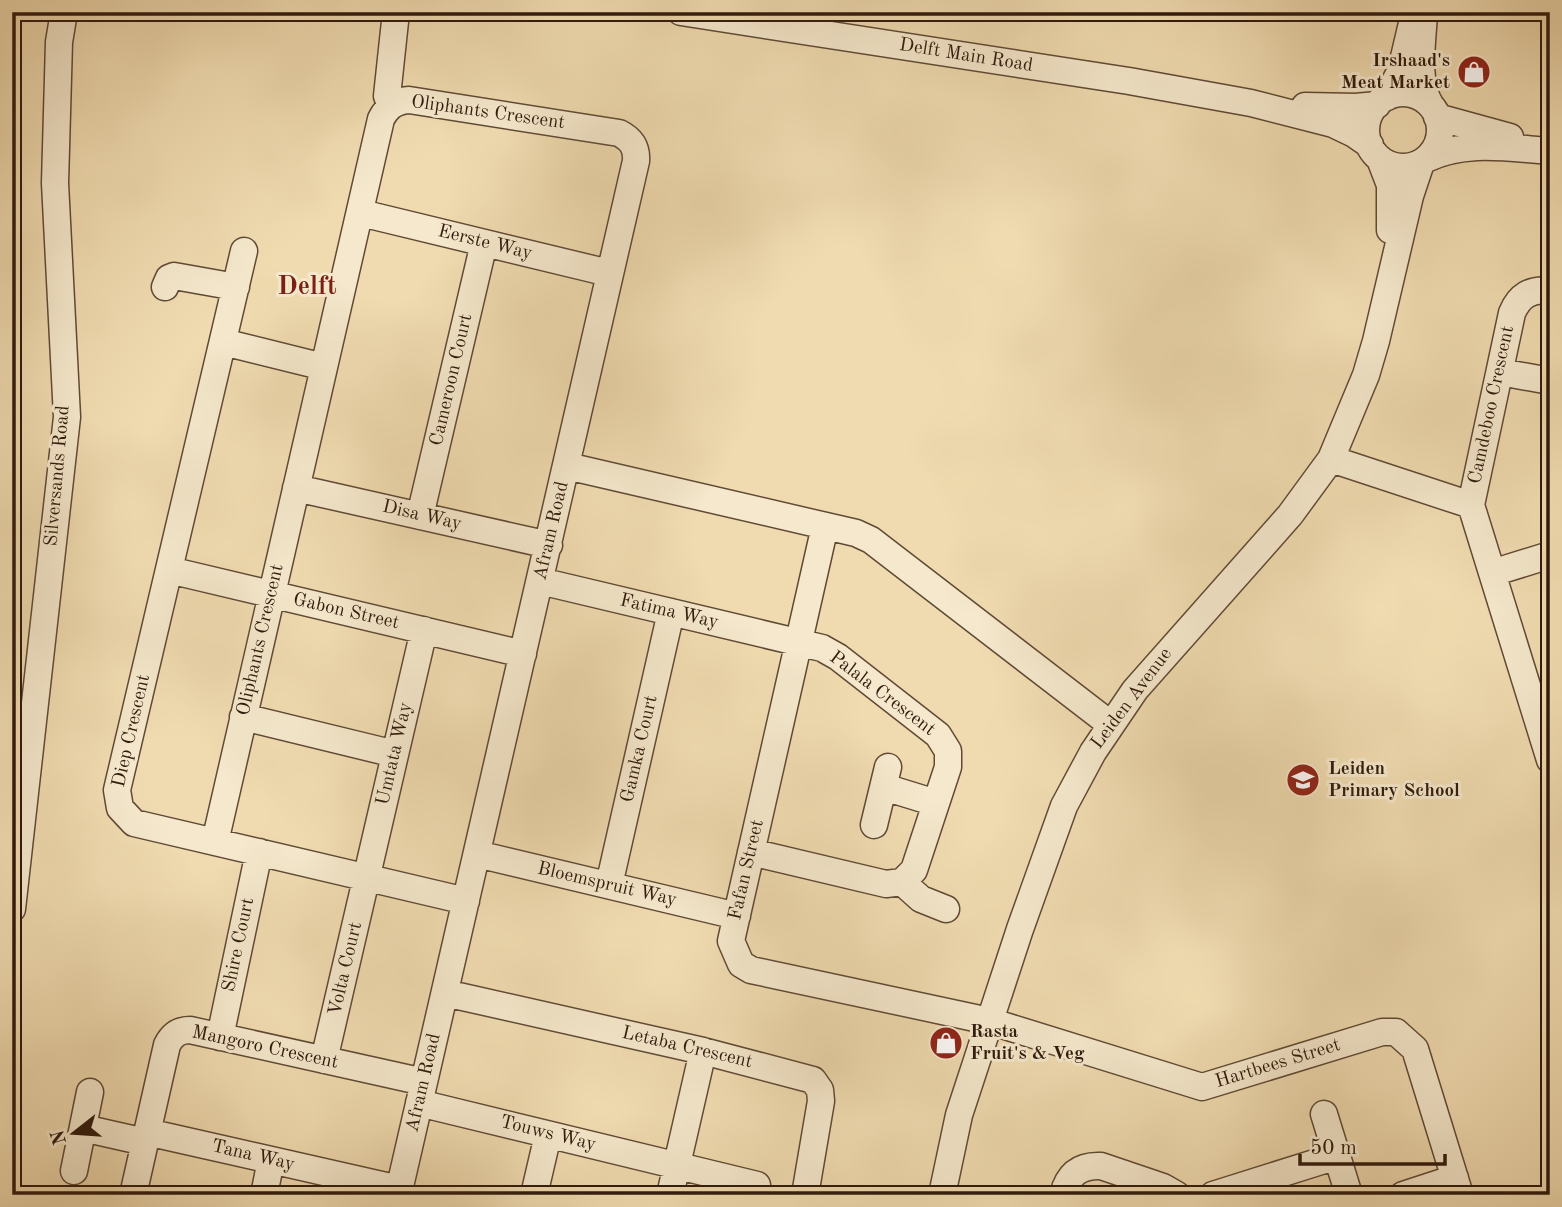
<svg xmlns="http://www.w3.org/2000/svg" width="1562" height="1207" viewBox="0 0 1562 1207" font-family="'Old Standard TT',serif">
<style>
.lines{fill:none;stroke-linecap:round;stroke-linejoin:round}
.minor-casing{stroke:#604a36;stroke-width:29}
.minor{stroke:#f5e8cc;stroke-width:26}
.labels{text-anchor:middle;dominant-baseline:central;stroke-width:6;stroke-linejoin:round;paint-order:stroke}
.street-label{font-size:19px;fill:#301a0d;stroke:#f5e8cc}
.poi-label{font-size:19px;font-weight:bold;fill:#301a0d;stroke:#f5e8cc;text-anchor:start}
.district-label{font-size:26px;font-weight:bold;fill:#7a1f14;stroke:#f5e8cc}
</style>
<rect width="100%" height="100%" fill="#f0dbb0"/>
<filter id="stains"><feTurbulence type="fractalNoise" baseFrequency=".00286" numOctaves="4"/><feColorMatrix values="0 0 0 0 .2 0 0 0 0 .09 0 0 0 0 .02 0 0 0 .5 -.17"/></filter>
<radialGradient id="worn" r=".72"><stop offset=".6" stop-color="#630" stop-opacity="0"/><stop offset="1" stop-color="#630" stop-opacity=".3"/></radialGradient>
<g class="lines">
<defs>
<path id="minor" d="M681,12L1129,81L1251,103L1333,124L1354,134L1370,145
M1424,12C1423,41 1415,81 1431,106
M1366 130a37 37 0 1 1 74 0a37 37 0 1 1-74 0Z
M1387,97L1401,70L1413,19
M391,106L387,96L396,12
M1305,106L1356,107L1377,105
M1437,117L1510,137
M1380,159L1390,185V230
M1426,159C1465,140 1508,148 1550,151
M361,213L609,273
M244,251L117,790L120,808L134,823L466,901
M165,287L169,278L174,276L236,287
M223,342L324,367
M1500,372L1550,381
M1331,459L1471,505L1550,760
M567,466L856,533L871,540L1110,724
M296,488L549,545
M1471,505L1512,313C1519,296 1531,288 1550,291
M420,516L484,243
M825,526L731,941L741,964L751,970L989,1021L1202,1087L1382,1032H1396L1415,1049L1460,1195
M169,570L523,654
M1492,573L1550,555
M540,581L822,648L838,657L938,735L948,751V767L914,870L902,882L886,884L751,852
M243,717L395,754
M884,787L936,803
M874,825L888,767
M215,842L381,119C387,107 395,101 409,100L619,133C631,139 637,147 636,161L398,1195
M477,854L737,916
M902,882L921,899L946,909
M609,885L671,612
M12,909L67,417L55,183L59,42L64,12
M445,993L703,1051L813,1080L820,1090L821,1101L805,1195
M220,1037L259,852
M324,1060L424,630
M419,1103L757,1185
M1324,1114L1349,1195
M83,1128L145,1142
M147,1132L399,1189
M74,1171L90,1092
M133,1195L167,1045C172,1035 179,1030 190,1030L424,1082
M264,1195L271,1160
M534,1195L548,1135
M670,1195L703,1051
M942,1195L959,1115L1020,929L1064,806L1093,752L1135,690L1290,515L1331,459L1366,375L1376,341L1410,196L1421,163
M1063,1195C1068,1175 1079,1165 1101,1166L1163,1187L1177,1195
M1213,1195L1337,1156
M1403,1195L1455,1178"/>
</defs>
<!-- minor casing -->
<use href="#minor" class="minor-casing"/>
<!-- minor -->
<use href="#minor" class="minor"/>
</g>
<!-- icons -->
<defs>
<symbol id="shop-disc" viewBox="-11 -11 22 22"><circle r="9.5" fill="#8f2418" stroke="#f5e8cc"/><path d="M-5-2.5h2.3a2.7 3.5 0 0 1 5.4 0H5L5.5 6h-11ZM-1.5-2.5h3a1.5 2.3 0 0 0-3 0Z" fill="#fff"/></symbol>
<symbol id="school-disc" viewBox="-11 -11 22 22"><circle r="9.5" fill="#8f2418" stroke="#f5e8cc"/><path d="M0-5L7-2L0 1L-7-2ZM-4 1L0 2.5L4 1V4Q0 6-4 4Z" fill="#fff"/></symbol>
</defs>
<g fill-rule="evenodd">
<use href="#shop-disc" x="1455" y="53" width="38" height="38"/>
<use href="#school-disc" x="1284" y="761" width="38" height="38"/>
<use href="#shop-disc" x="927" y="1024" width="38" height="38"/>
</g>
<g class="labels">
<!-- street labels -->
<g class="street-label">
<text transform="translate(966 56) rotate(9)">Delft Main Road</text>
<text transform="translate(488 113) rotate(8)">Oliphants Crescent</text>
<text transform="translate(485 243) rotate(14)">Eerste Way</text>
<text transform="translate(452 380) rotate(-77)">Cameroon Court</text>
<text transform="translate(1492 405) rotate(-78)">Camdeboo Crescent</text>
<text transform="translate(58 476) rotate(-85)">Silversands Road</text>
<text transform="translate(422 516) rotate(13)">Disa Way</text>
<text transform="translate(552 531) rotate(-77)">Afram Road</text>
<text transform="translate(346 612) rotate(13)">Gabon Street</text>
<text transform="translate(669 612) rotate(13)">Fatima Way</text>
<text transform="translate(261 640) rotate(-77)">Oliphants Crescent</text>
<text transform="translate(882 694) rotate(37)">Palala Crescent</text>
<text transform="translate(1132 699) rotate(-53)">Leiden Avenue</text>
<text transform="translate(132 731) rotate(-77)">Diep Crescent</text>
<text transform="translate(640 749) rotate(-77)">Gamka Court</text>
<text transform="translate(395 754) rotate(-77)">Umtata Way</text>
<text transform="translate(747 870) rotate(-77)">Fafan Street</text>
<text transform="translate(607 885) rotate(13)">Bloemspruit Way</text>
<text transform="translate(239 945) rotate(-78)">Shire Court</text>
<text transform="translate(346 969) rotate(-77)">Volta Court</text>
<text transform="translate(265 1048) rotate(12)">Mangoro Crescent</text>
<text transform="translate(687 1048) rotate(13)">Letaba Crescent</text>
<text transform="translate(1278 1064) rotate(-17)">Hartbees Street</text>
<text transform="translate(424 1083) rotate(-77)">Afram Road</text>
<text transform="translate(548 1134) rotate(14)">Touws Way</text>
<text transform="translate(253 1156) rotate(13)">Tana Way</text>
</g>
<!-- poi labels -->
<g class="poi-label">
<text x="1450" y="61" text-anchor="end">Irshaad's<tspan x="1450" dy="22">Meat Market</tspan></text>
<text x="1328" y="769">Leiden<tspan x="1328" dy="22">Primary School</tspan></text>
<text x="970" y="1032">Rasta<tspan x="970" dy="22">Fruit's &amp; Veg</tspan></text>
</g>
<!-- district labels -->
<g class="district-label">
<text x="307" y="287">Delft</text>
</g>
</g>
<!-- margin -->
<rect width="1562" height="1207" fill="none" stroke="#f0dbb0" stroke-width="42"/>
<rect x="14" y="14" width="1534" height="1179" fill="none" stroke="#301a0d" stroke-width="3.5"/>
<rect x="21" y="21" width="1520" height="1165" fill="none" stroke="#301a0d" stroke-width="2"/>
<!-- north arrow -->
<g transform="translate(74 1133) rotate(253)" stroke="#f5e8cc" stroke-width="5" paint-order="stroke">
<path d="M0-5L12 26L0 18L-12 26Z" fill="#301a0d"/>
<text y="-10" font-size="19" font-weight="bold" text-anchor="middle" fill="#301a0d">N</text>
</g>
<!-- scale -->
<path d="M1300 1154v10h145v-10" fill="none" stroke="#301a0d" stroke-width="3.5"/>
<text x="1310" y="1154" font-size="21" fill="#301a0d" stroke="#f5e8cc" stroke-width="5" paint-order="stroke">50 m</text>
<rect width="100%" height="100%" filter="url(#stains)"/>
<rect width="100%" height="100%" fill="url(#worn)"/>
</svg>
